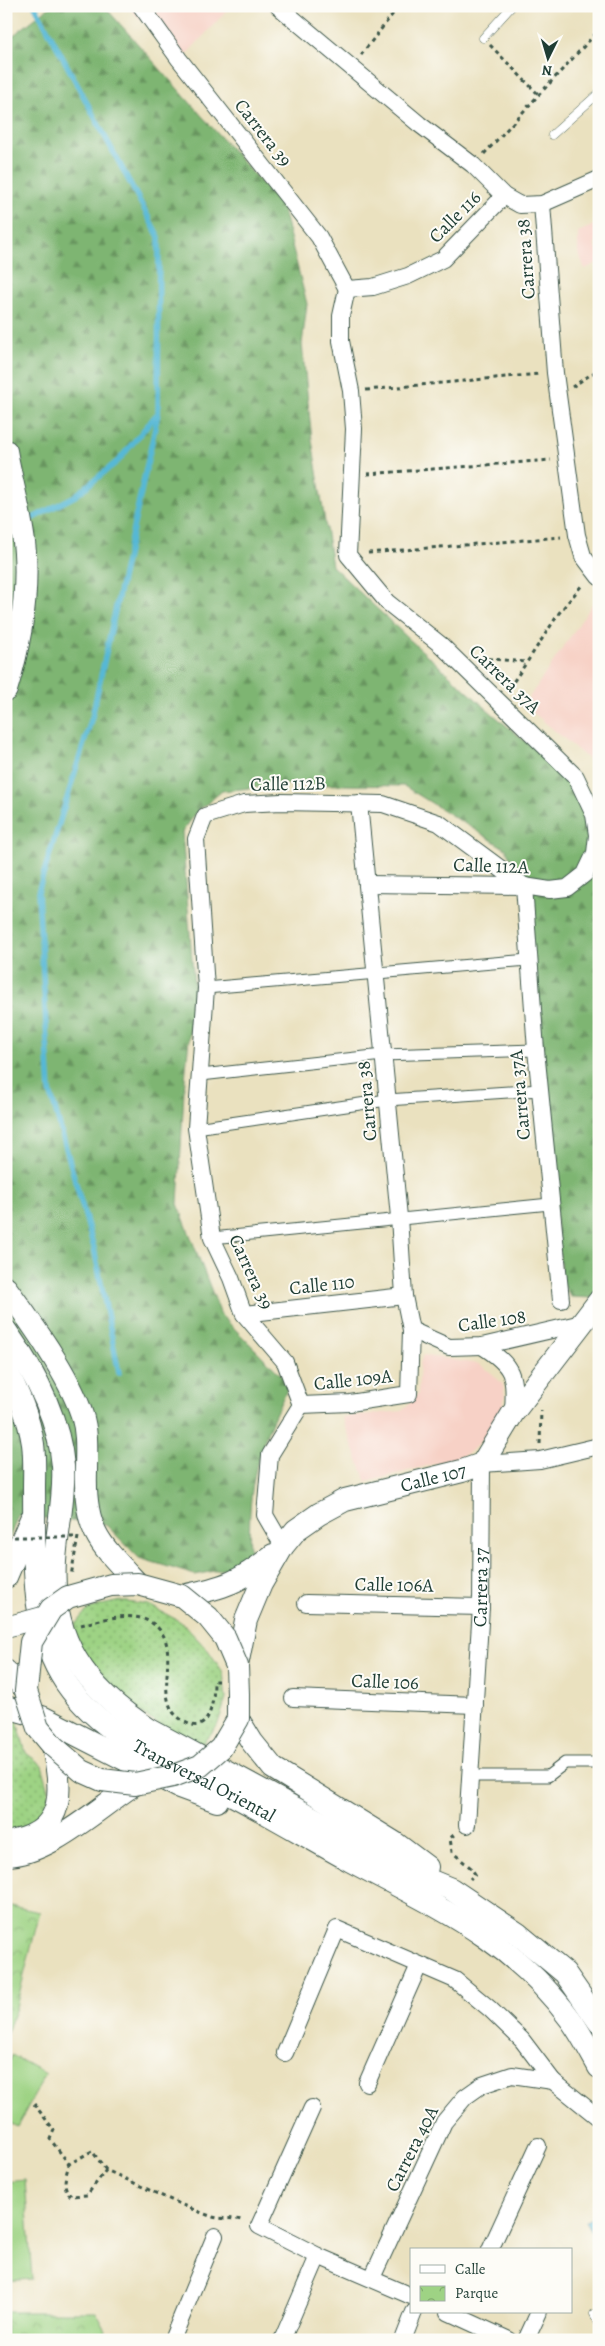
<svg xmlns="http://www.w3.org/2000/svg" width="605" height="2346" font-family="Alegreya,serif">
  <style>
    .built { fill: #f7d1c6 }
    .grass { fill: url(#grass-dots); stroke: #5e885c }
    .forest { fill: url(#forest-firs); stroke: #4e7953 }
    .park { fill: url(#park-crowns); stroke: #5e885c }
    .garden { fill: #9ed384; stroke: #5e885c }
    .water { fill: url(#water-ripples); stroke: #3a7a84 }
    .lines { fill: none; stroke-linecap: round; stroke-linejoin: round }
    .stream { stroke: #56b8d5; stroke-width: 5.5 }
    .service-casing { stroke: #3d5649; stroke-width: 9 }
    .pedestrian-casing { stroke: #3d5649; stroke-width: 13 }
    .minor-casing { stroke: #3d5649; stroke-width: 18 }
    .tertiary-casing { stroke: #3d5649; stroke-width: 22 }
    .secondary-casing { stroke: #3d5649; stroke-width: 24 }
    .path { stroke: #3d5649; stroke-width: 3; stroke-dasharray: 4 4; stroke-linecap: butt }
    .service { stroke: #fff; stroke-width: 8 }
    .pedestrian { stroke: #fff; stroke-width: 11 }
    .minor { stroke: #fff; stroke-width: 16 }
    .tertiary { stroke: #fff; stroke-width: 20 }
    .secondary { stroke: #fff; stroke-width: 22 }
    .tertiary-bridge-casing { stroke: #3d5649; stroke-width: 22; stroke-linecap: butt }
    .secondary-bridge-casing { stroke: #3d5649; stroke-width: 24; stroke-linecap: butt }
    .path-bridge { stroke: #3d5649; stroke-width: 3; stroke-dasharray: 4 4; stroke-linecap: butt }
    .tertiary-bridge { stroke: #fff; stroke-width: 20 }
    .secondary-bridge { stroke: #fff; stroke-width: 22 }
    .labels { text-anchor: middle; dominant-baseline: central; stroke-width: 4; stroke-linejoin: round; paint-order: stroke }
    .street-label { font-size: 19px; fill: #1f3d34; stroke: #fdfcf7 }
  </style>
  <defs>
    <pattern id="grass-dots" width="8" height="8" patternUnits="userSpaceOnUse" patternTransform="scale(1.25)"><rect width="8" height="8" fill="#9ed384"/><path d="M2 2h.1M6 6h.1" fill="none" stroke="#80ac6d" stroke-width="1.8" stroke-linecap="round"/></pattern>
    <pattern id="forest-firs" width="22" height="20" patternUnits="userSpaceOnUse" patternTransform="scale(1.25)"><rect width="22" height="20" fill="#7eb572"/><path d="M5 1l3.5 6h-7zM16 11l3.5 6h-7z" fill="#67945e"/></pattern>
    <pattern id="park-crowns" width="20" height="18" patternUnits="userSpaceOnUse" patternTransform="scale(1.25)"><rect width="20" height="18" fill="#9ed384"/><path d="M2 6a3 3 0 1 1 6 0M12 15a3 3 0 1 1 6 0" fill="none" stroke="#80ac6d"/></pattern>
    <pattern id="water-ripples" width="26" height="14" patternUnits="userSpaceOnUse" patternTransform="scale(1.25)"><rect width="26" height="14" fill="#56b8d5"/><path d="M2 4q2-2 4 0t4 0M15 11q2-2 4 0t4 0" fill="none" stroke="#4797ae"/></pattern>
  </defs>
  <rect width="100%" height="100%" fill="#fdfcf7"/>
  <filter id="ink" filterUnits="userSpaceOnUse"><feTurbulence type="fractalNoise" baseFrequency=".02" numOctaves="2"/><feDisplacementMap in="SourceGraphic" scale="10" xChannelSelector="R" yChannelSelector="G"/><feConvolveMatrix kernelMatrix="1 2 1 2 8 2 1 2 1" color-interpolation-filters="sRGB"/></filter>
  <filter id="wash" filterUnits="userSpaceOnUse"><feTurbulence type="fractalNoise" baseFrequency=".0096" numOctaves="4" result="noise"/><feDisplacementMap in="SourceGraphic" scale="20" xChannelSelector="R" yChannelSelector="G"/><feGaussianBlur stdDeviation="1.12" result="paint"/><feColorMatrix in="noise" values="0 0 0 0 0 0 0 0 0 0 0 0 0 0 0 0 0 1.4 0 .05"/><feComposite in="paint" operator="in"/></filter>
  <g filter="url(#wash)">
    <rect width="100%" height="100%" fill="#eae1bf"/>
    <path class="built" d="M126,6H231L183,58Z
      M599,223V242L594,245L599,251V262L585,269L578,252V232Z
      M593,603L599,607V768L524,705Z
      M423,1355L479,1364L493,1374L503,1385L505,1397L501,1414L484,1438L471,1451L458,1458L366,1482L342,1417L402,1411L418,1394L420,1364Z"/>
    <path class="grass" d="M120,1601L149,1605L181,1622L208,1650L223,1672L226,1699L217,1726L202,1744C163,1733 103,1691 83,1655C79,1647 75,1639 72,1631C85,1606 94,1607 120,1601Z
      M16,1717L26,1753L42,1765L49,1790L47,1806L39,1822L6,1835V1718Z"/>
    <path class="forest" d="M51,6H104L282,206L307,304L302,344L312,440L332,566L409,639L488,710L565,775L599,800V1290L594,1298L571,1297L562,1282L524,886L506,849L404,786L289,784L222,791L198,811L182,832L194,986L184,1090L178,1204L221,1315L290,1384C257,1448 247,1482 250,1554L233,1567L195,1575L139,1558L106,1525L18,1515L6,1548V41Z"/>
    <path class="park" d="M6,1905L40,1912L15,2011L6,2035Z
      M6,2312H96L106,2330L102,2340H6Z"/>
    <path class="garden" d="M12,2055L46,2074L17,2127L6,2121V2066Z
      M25,2180L32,2279L6,2281V2182Z"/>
    <path class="water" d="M599,2214V2244L586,2221Z"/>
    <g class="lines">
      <path class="stream" d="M35,6L159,237L158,414L92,717L38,892L50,1091L94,1248L119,1373
        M33,518L75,496L118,461L156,415"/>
    </g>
  </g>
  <g filter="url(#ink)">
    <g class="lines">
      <g class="service-casing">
        <path id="service" d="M483,38L512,6
          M552,135L599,93
          M594,2314L599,2323"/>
      </g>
      <g class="pedestrian-casing">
        <path id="pedestrian" d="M206,988L528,960
          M201,1075L383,1055L536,1050
          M196,1128L387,1100L540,1090
          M212,1238L550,1204
          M471,1776H548L565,1763H599"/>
      </g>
      <g class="minor-casing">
        <g id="minor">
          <path d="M141,6L179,59L319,237L347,289"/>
          <path d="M278,6L419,124L473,165L504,196L520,205L542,204L599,179"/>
          <path d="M542,204L555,373L577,535L583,556L599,577"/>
          <path d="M347,289L341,316V341L351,391L354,429L348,555L387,602L441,645L576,777L594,815L597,835L595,853L585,874L567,888L550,890L524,886L367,884"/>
          <path d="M347,289L373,287L408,276L443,259L504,196"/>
          <path d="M524,886L536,1050L561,1300"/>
          <path d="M244,1314L404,1296"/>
          <path d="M411,1330L449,1347L482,1346L582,1323"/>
          <path d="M482,1346C514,1366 515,1375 513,1413"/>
          <path d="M301,1405L285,1362L244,1314L231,1278L212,1238L196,1128L206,988L196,839L205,816L244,804L281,802L383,804L439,823L524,886"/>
          <path d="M301,1405L350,1403L409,1394L411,1330L404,1296L399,1217L359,803"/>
          <path d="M283,1546L265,1515L270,1455L301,1405"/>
          <path d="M306,1603L481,1607"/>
          <path d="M293,1698L475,1705"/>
          <path id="s1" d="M467,1825L481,1607L482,1464L540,1460L599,1446"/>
          <path d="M285,2053L337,1929L455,1980L490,2009L522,2040L553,2081"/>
          <path d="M367,2083L419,1965"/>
          <path d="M312,2108L259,2226L318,2256L411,2296"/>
          <path d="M490,2250L538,2146"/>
          <path d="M372,2278L444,2122L465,2097L482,2085L512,2075L553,2081L599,2118"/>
          <path d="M448,2312L509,2340"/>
          <path d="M172,2340L215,2236"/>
          <path d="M282,2340L318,2256"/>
          <path d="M403,2340L414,2312"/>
          <path d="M526,2340L539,2312"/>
        </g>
      </g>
      <g class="tertiary-casing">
        <path id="tertiary" d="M6,1670L26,1691"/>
      </g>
      <g class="secondary-casing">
        <g id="secondary">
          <path d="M6,451C12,485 23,520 25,553C28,601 20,645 6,690"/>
          <path d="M6,1288C31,1322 69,1375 82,1415C88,1434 86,1453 86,1472C84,1531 100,1544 138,1584"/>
          <path d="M6,1331C34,1371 59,1417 63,1466C65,1499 57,1529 55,1561C50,1640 86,1689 150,1730L424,1878L451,1889L518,1934L565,1973L599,2022"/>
          <path id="s2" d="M6,1369C18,1393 29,1417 33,1444C35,1459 34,1474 34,1489C35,1553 28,1627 66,1683C103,1737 169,1762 225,1791C268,1813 309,1838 351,1861C437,1907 511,1938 571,2020C581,2034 590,2051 599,2067"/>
          <path d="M6,1577L31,1519"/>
          <path d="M182,1596C223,1588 241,1582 273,1555"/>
          <path id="s3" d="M237,1666L246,1620L261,1584L283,1546L296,1530L319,1514L345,1500L462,1471L482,1464L513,1413L599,1301"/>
          <path d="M6,1707L42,1717L179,1787L217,1801"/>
          <path d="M238,1719L252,1742L273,1768L395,1843L427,1867"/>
          <path d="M15,1841C68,1828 61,1789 53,1746"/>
          <path d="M6,1855C49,1855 99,1807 135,1784"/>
        </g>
      </g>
      <path class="path" d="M490,45L539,95
        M361,55L399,6
        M484,154L599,30
        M572,387L599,369
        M366,390L539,374
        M367,474L551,460
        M368,553L561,537
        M480,658L527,662L559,613L583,584
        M509,688L527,662
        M540,1444L541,1410
        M81,1625C104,1619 138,1608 158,1628C179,1649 157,1687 173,1712C177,1717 185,1723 192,1725C212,1730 214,1695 214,1681H218
        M454,1835L450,1838L452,1852L471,1868L475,1874L470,1879
        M34,2104L54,2130L50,2139L69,2164
        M106,2170L92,2151L69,2164C66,2176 61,2186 71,2196L87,2195L106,2170C142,2186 176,2204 213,2217C223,2220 234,2217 244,2221"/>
      <use href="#service" class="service"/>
      <use href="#pedestrian" class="pedestrian"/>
      <use href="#minor" class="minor"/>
      <use href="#tertiary" class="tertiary"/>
      <use href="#secondary" class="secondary"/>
      <g class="tertiary-bridge-casing">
        <path id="tertiary-bridge" d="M6,1627L46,1616"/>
      </g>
      <g class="secondary-bridge-casing">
        <path id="secondary-bridge" d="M138,1584L182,1596L208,1617L225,1638L237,1666L238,1694V1719L221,1748L200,1766L173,1776L135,1784L102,1780L82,1771L53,1746L38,1728L26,1691L31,1642L51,1609L68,1597L93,1590L111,1585Z"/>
      </g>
      <path class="path-bridge" d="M6,1537H78L71,1576"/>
      <use href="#tertiary-bridge" class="tertiary-bridge"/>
      <use href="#secondary-bridge" class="secondary-bridge"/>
    </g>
  </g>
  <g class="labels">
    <g class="street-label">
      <text transform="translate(263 133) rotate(52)">Carrera 39</text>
      <text transform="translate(455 217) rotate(-45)">Calle 116</text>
      <text transform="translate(526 259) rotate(-94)">Carrera 38</text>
      <text transform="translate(505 679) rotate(44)">Carrera 37A</text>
      <text transform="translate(288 784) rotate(-1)">Calle 112B</text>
      <text transform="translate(491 866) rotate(2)">Calle 112A</text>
      <text transform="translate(520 1095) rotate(-95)">Carrera 37A</text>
      <text transform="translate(367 1101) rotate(-95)">Carrera 38</text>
      <text transform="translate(251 1272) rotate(65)">Carrera 39</text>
      <text transform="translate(322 1285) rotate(-6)">Calle 110</text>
      <text transform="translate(492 1321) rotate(-8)">Calle 108</text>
      <text transform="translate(353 1380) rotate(-6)">Calle 109A</text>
      <text stroke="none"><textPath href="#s3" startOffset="299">Calle 107</textPath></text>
      <text transform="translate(394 1585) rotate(1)">Calle 106A</text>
      <text stroke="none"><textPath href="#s1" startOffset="238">Carrera 37</textPath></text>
      <text transform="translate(385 1682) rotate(2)">Calle 106</text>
      <text stroke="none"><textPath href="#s2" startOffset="496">Transversal Oriental</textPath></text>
      <text transform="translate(412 2149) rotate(-63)">Carrera 40A</text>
    </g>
  </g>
  <rect width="605" height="2346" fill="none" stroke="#fdfcf7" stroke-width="25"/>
  <rect x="410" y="2248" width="162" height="65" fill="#fdfcf7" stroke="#a4b0a9"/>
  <rect x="420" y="2265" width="25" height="8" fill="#ffffff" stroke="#a4b0a9"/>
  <text x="455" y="2274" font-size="15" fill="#1f3d34">Calle</text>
  <rect x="420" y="2286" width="25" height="15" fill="url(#park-crowns)" stroke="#a4b0a9"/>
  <text x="455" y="2298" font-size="15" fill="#1f3d34">Parque</text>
  <g transform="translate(548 58) rotate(185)" stroke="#fdfcf7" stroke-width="4" paint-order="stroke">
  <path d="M0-4L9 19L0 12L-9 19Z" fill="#1f3d34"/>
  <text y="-8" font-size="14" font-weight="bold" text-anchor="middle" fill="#1f3d34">N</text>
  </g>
</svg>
